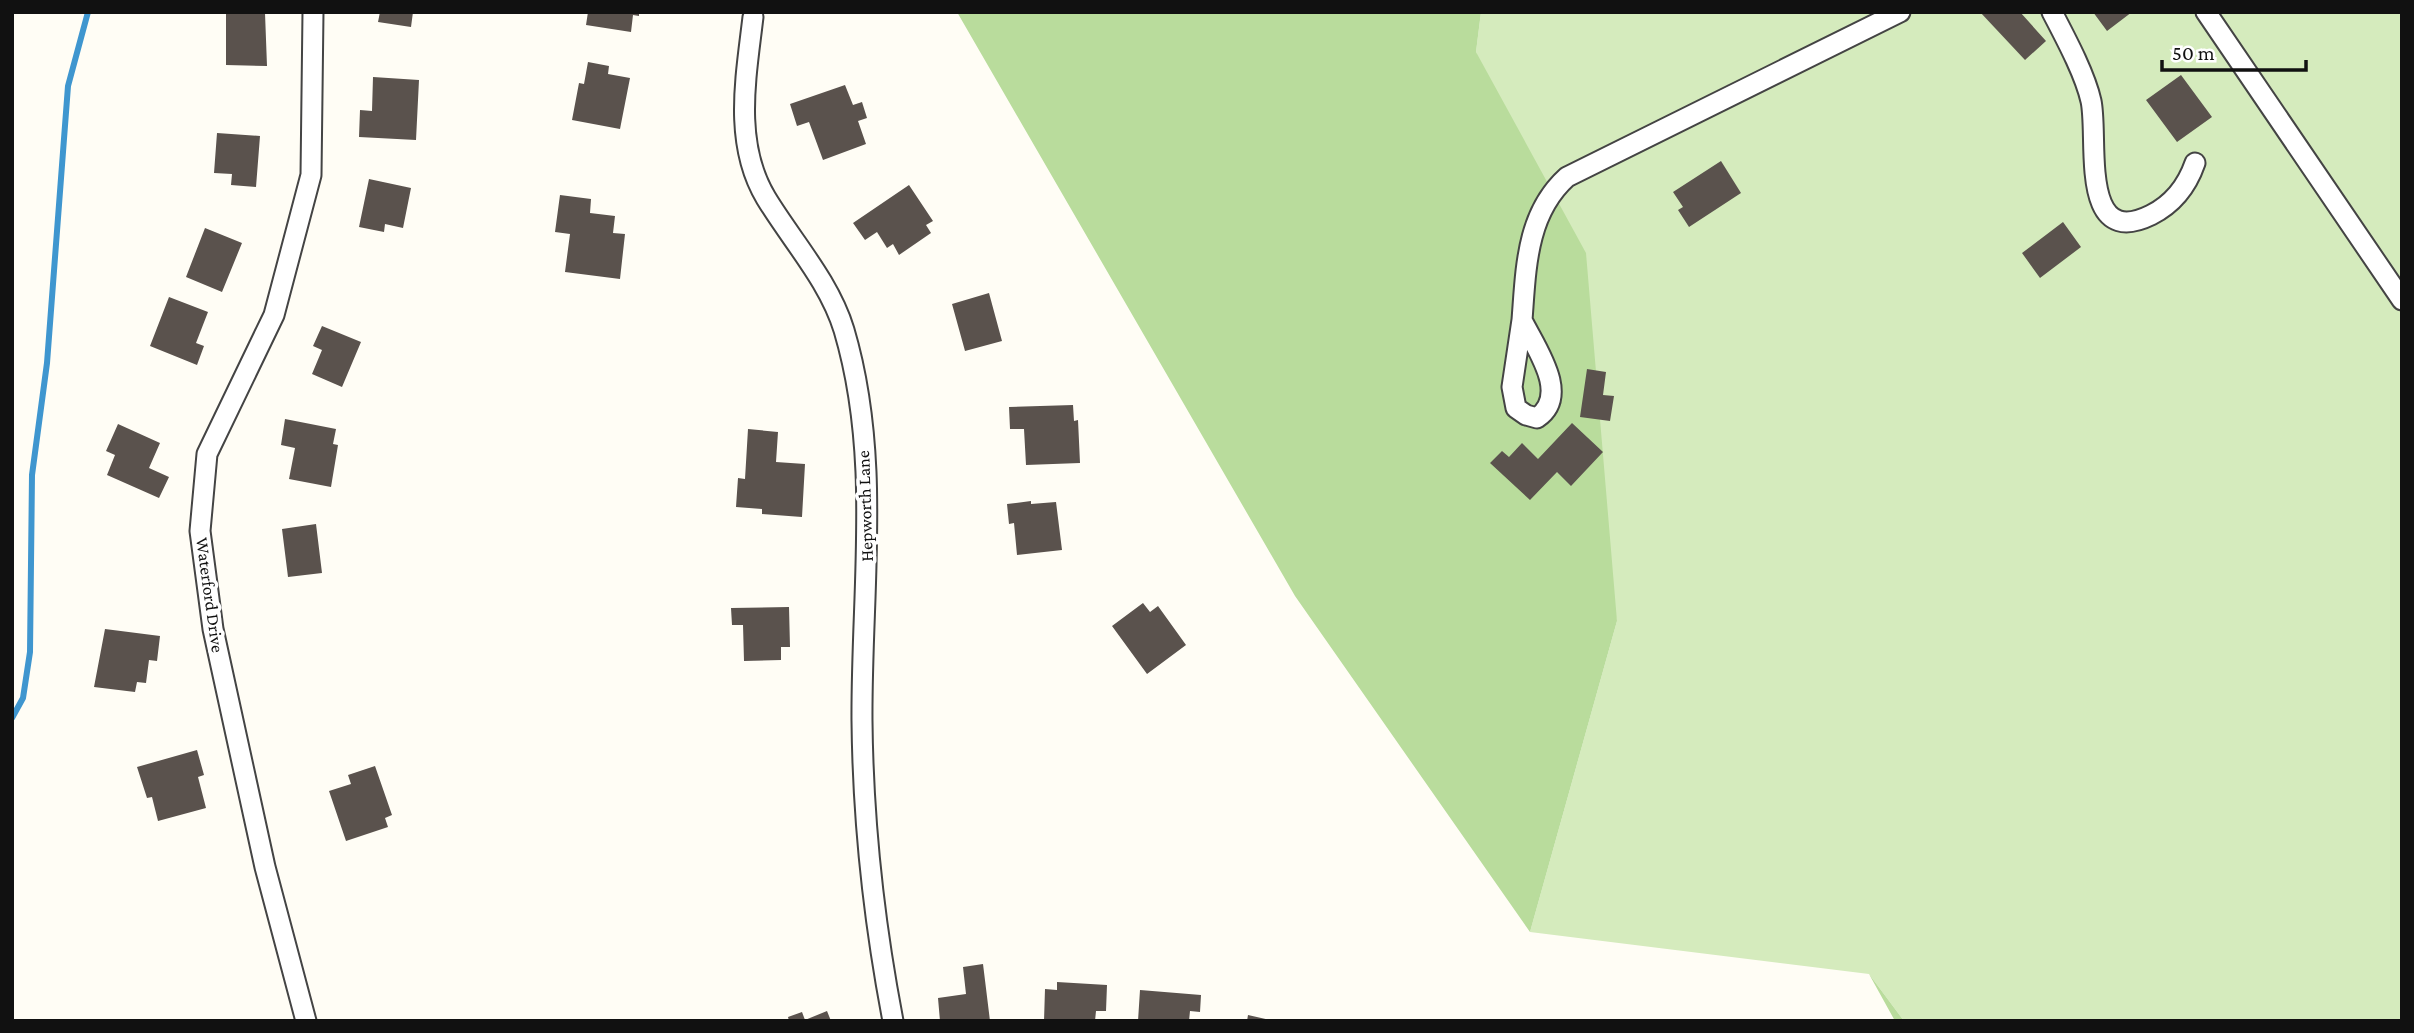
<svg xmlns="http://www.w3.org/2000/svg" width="2414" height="1033" font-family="'Crimson Pro',serif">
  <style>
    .green { fill: #d5ebbd }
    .forest { fill: #b9dc9c }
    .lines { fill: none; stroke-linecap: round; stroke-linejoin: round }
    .stream { stroke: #3f96cf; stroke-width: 6 }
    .building { fill: #5a524d }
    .minor-casing { stroke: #444; stroke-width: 23 }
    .minor { stroke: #fff; stroke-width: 19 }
    .labels { text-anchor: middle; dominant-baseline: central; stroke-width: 7; stroke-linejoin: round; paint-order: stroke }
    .street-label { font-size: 18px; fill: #111; stroke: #fff }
  </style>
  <rect width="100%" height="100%" fill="#fffdf5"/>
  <path class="green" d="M1481,12H2402V1021H1904L1869,974L1530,932L1617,621L1476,52Z"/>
  <path class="forest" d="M957,12H1481L1476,52L1586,253L1617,621L1530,932L1295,596Z
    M1869,974L1904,1021H1895Z"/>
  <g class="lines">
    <path class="stream" d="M12,718L23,698L30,652L32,475L47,363L68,86L88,12"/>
  </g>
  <path class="building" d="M226,12L265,13L267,66L226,65Z
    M380,12H413L411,27L378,22Z
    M588,12H639V16L633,15L631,32L586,25Z
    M1980,12H2020L2046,41L2025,60Z
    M2093,12H2132L2107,31Z
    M588,62L609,66L608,74L630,78L620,129L572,120L579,83L584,84Z
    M2181,75L2212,117L2177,142L2146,100Z
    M373,77L419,80L416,140L359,137L360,110L372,111Z
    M845,85L853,105L862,102L867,118L858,121L866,144L823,160L809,122L797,126L790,104Z
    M217,133L260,136L256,187L231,185L232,174L214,173Z
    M1721,161L1741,193L1689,227L1678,210L1683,207L1673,192Z
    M369,179L411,188L403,228L385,224L384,232L359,227Z
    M909,185L933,221L926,225L931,233L899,255L893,244L887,248L877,232L865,240L853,223Z
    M560,195L591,199L590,213L615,216L613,233L625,234L620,279L565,272L570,234L555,232Z
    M2063,222L2081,247L2040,278L2022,253Z
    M205,228L242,243L222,292L186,277Z
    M989,293L1002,341L965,351L952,304Z
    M169,297L208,312L196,343L204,346L197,365L150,346Z
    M322,326L361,342L342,387L312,374L322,350L313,346Z
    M1587,369L1606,372L1603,395L1614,396L1610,421L1580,417Z
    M1073,405L1074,421L1078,420L1080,463L1026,465L1024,429H1010L1009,407Z
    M285,419L336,429L333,444L338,445L331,487L289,479L295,448L281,445Z
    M1572,423L1603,452L1571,486L1557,472L1530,500L1490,463L1502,451L1509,457L1522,443L1538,459Z
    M118,424L160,443L149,468L169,477L159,498L107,475L115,455L106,451Z
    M748,429L778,432L776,462L805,464L802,517L762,514V509L736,507L738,478L745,479Z
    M1031,501V504L1056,502L1062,550L1017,555L1014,523L1009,524L1007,504Z
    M316,524L322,573L288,577L282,529Z
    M1143,603L1150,612L1158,606L1186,645L1147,674L1112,626Z
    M789,607L790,647H781V660L744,661L743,625H732L731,608Z
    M105,629L160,636L157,661L149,660L146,683L137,682L135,692L94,687Z
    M197,750L204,775L198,777L206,808L158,821L152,797L147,798L137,767Z
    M375,766L392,815L385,818L388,827L346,841L329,791L351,784L348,775Z
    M983,964L990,1021H940L938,998L966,994L963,967Z
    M1057,982L1107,985L1106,1011H1096L1095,1021H1044L1045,989L1057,990Z
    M1140,990L1201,995L1200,1012L1190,1011L1189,1021H1138Z
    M827,1011L831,1021H789L788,1017L802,1012L805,1020Z
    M1248,1015L1270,1020V1021H1247Z"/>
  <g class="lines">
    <g class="minor-casing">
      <path id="minor" d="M2052,12C2065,37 2085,74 2091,101C2099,137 2078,251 2151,215C2173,204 2187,186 2195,163
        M2206,12L2402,300
        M753,17C746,77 733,143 766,198C792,241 829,281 844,330C882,458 861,590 862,721C863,821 874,922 893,1021
        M1522,320C1526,269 1526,214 1567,177L1900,12
        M1522,320C1535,347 1571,395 1537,418L1526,415L1516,408L1512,387Z
        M306,1021L265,867L213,629L200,531L207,454L274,315L311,175L313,12"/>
    </g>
    <use href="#minor" class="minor"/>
  </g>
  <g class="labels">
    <g class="street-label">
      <text transform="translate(865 506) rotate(-92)">Hepworth Lane</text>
      <text transform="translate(210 595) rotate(82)">Waterford Drive</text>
    </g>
  </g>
  <rect width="2414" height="1033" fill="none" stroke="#111111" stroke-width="28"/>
  <path d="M2162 60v10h144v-10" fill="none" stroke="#111111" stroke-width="3.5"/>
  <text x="2172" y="60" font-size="21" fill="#111111" stroke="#ffffff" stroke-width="5" paint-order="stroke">50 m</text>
</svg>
